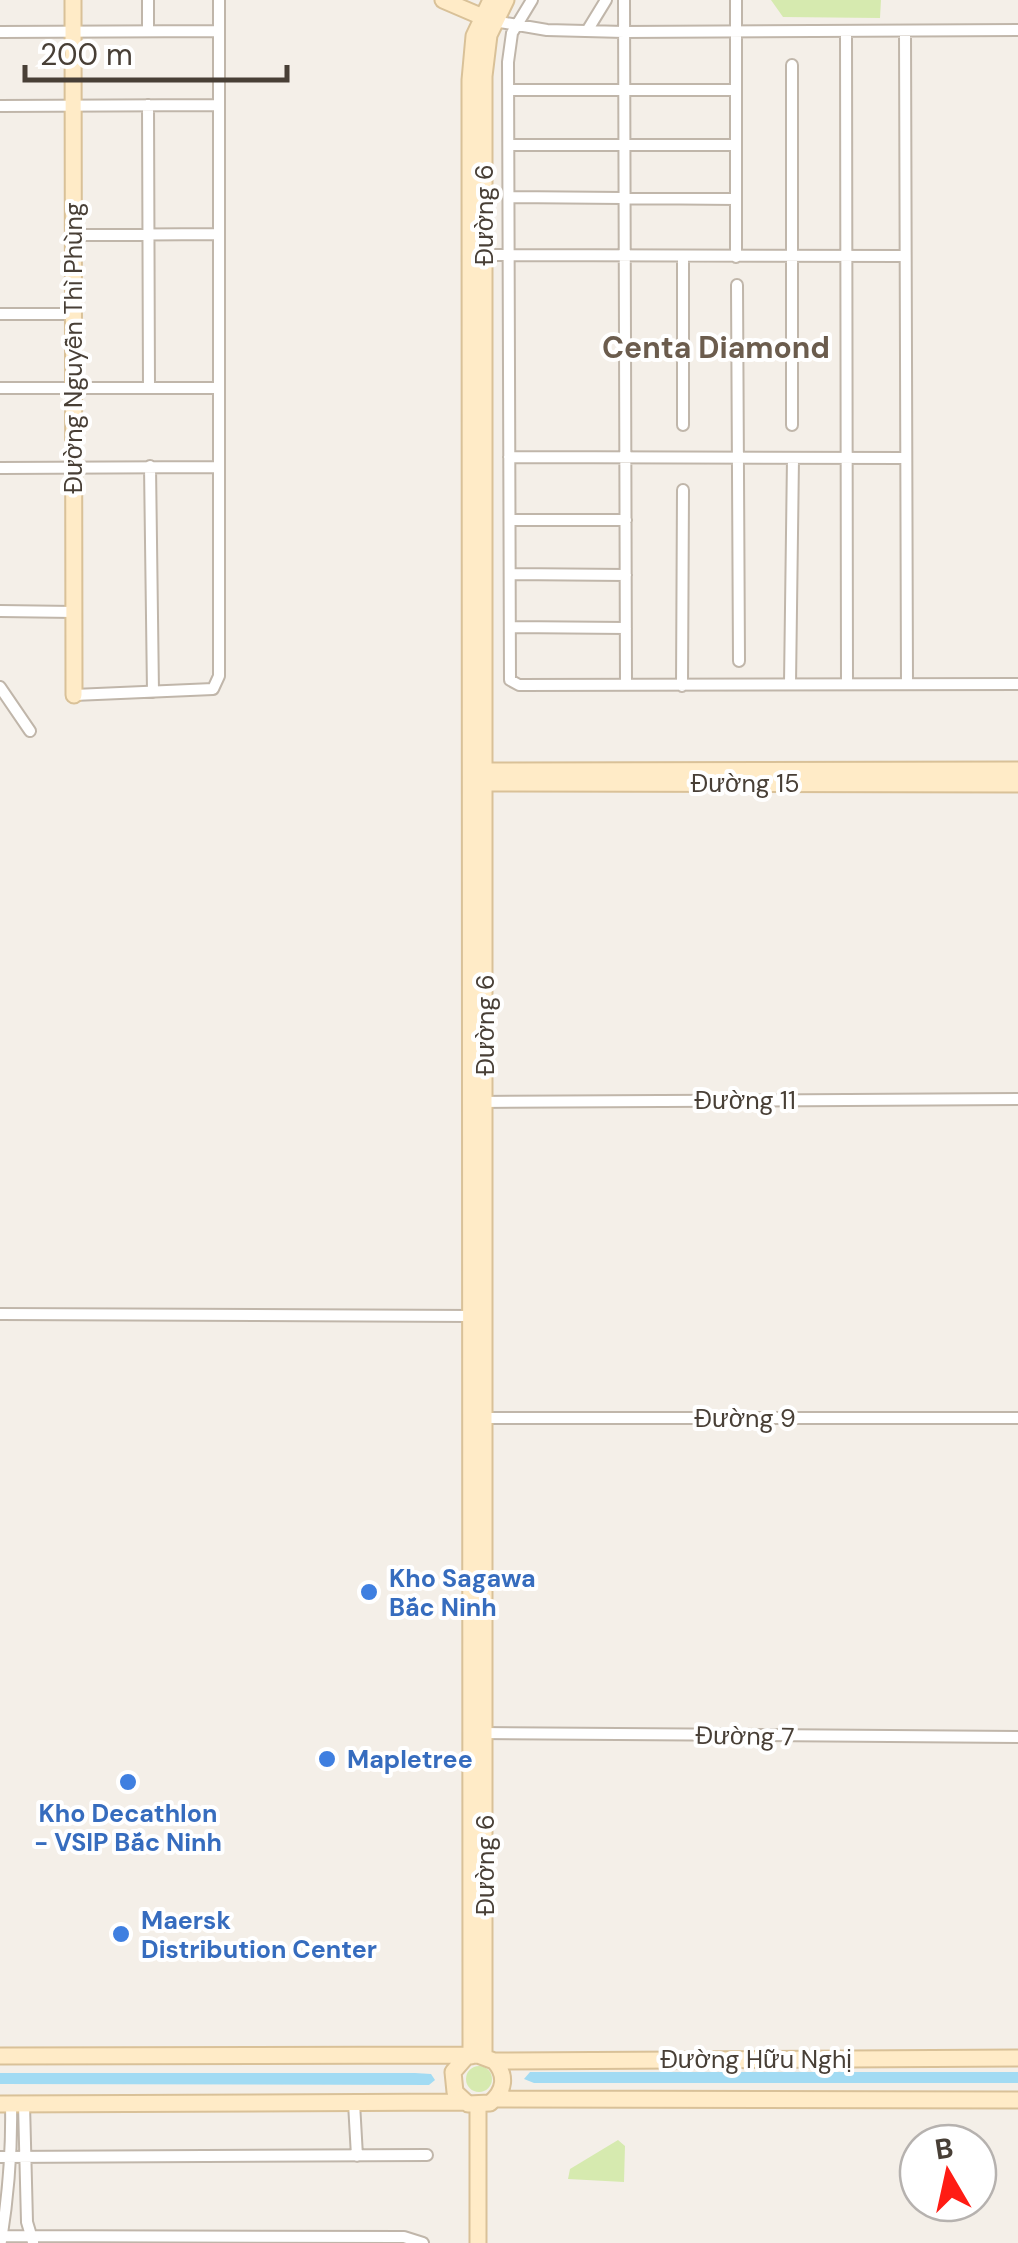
<svg xmlns="http://www.w3.org/2000/svg" width="1018" height="2243" font-family="'DM Sans',sans-serif">
  <style>
    .green { fill: #d6eaaf }
    .water { fill: #a2dbf3 }
    .lines { fill: none; stroke-linecap: round; stroke-linejoin: round }
    .street-casing { stroke: #c0b6aa; stroke-width: 14 }
    .secondary-casing { stroke: #d9c198; stroke-width: 19 }
    .street { stroke: #fff; stroke-width: 10 }
    .secondary { stroke: #ffebc7; stroke-width: 15 }
    .shop-dot { fill: #3f7fe0; stroke: #fff; stroke-width: 4 }
    .labels { text-anchor: middle; dominant-baseline: central; stroke-width: 8; stroke-linejoin: round; paint-order: stroke }
    .street-label { font-size: 25px; fill: #483f36; stroke: #fff }
    .shop-label { font-size: 25px; font-weight: bold; fill: #366cbe; stroke: #fff; text-anchor: start }
    .quarter-label { font-size: 30px; font-weight: bold; fill: #6b5c4d; stroke: #fff }
  </style>
  <rect width="100%" height="100%" fill="#f4efe8"/>
  <path class="green" d="M771,0H881L880,18L783,17Z
    M466 2079a13 13 0 1 1 26 0a13 13 0 1 1-26 0Z
    M618,2140L625,2146L624,2182L568,2179L570,2169Z"/>
  <path class="water" d="M530,2072H1018V2083H534L524,2079Z
    M0,2073H415L431,2074L435,2080L429,2085L0,2084Z"/>
  <g class="lines">
    <g class="street-casing">
      <path id="street" d="M148,0V31
        M532,0L512,33L508,62L510,680L519,685L1018,684
        M624,0L626,685
        M736,0V257
        M494,21L547,30L624,32L1018,30
        M587,31L606,0
        M0,32L219,31
        M846,32L847,684
        M905,32L907,684
        M792,65V425
        M509,90H736
        M148,105L149,388
        M0,106L218,105
        M510,145H736
        M509,197L736,199
        M73,235L218,234
        M482,255L905,256
        M737,285L739,661
        M0,314H72
        M0,388H218
        M683,425V257
        M509,457L906,458
        M150,466L153,692
        M0,468L218,467
        M510,520H626
        M510,574L626,575
        M0,611L74,612
        M510,627L626,628
        M790,684L793,458
        M682,686L683,490
        M0,687L30,731
        M74,695L213,689L219,676V0
        M478,1102L1018,1099
        M0,1314L474,1316
        M479,1418H1018
        M479,1733L1018,1737
        M354,2103L357,2156
        M24,2104L27,2222L33,2242
        M0,2157L427,2155
        M0,2236L404,2237L423,2243
        M1,2241C8,2197 12,2151 11,2104"/>
    </g>
    <g class="secondary-casing">
      <path id="secondary" d="M73,0L74,695
        M443,0L485,18
        M477,771L1018,770
        M477,783L1018,784
        M0,2056L478,2055L494,2061C507,2075 505,2091 490,2103L468,2104L455,2092L453,2072L466,2057
        M471,2056L470,80L474,36L491,0
        M484,2056V76L489,35L506,0
        M494,2061L1018,2058
        M495,2099L1018,2100
        M0,2104L464,2102
        M478,2243V2106"/>
    </g>
    <use href="#street" class="street"/>
    <use href="#secondary" class="secondary"/>
  </g>
  <g class="shop-dot">
    <circle cx="369" cy="1592" r="10"/>
    <circle cx="327" cy="1759" r="10"/>
    <circle cx="128" cy="1782" r="10"/>
    <circle cx="121" cy="1934" r="10"/>
  </g>
  <g class="labels">
    <g class="street-label">
      <text transform="translate(484 215) rotate(-90)">Đường 6</text>
      <text transform="translate(73 348) rotate(-90)">Đường Nguyễn Thì Phùng</text>
      <text x="745" y="783">Đường 15</text>
      <text transform="translate(485 1025) rotate(-90)">Đường 6</text>
      <text x="745" y="1100">Đường 11</text>
      <text x="745" y="1418">Đường 9</text>
      <text transform="translate(745 1736) rotate(1)">Đường 7</text>
      <text transform="translate(485 1865) rotate(-90)">Đường 6</text>
      <text x="756" y="2059">Đường Hữu Nghị</text>
    </g>
    <g class="shop-label">
      <text x="389" y="1578">Kho Sagawa<tspan x="389" dy="29">Bắc Ninh</tspan></text>
      <text x="347" y="1759">Mapletree</text>
      <text x="128" y="1813" text-anchor="middle">Kho Decathlon<tspan x="128" dy="29">- VSIP Bắc Ninh</tspan></text>
      <text x="141" y="1920">Maersk<tspan x="141" dy="29">Distribution Center</tspan></text>
    </g>
    <g class="quarter-label">
      <text x="716" y="347">Centa Diamond</text>
    </g>
  </g>
  <g transform="translate(948 2173) rotate(351)"><circle r="48" fill="#ffffff" stroke="#b6b2af" stroke-width="2.5"/>
  <path d="M0-8L18 38L0 25L-18 38Z" fill="#ff1c14"/>
  <text y="-15" font-size="28" font-weight="bold" text-anchor="middle" fill="#483f36">B</text>
  </g>
  <path d="M25 65v15h262v-15" fill="none" stroke="#483f36" stroke-width="5"/>
  <text x="40" y="65" font-size="30" fill="#483f36" stroke="#ffffff" stroke-width="8" paint-order="stroke">200 m</text>
</svg>
